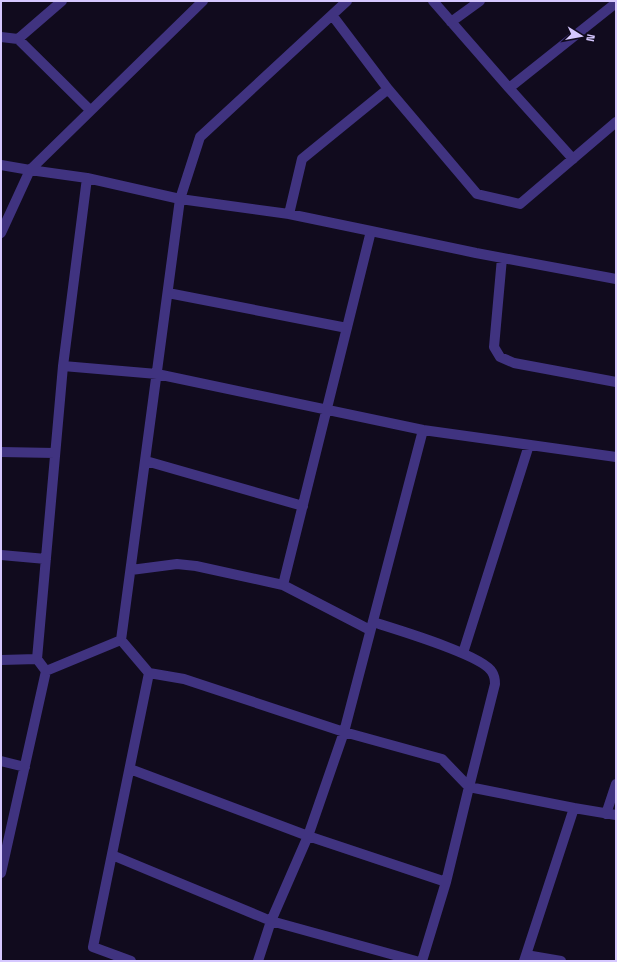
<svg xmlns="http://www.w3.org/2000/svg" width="617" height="962" font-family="'Space Grotesk',sans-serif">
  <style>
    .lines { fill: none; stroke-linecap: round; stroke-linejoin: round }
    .minor { stroke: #403380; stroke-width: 10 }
  </style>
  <rect width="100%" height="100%" fill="#110b1e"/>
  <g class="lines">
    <path class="minor" d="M433,1L509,88L616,3
      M451,22L480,1
      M1,37L18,39L62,1
      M18,39L90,110
      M509,88L573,159
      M388,89L477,194L520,204L616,122
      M1,165L30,170L203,1
      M87,178L180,199L200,137L347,1
      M289,214L371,231L283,585L370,630
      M371,231L476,253L616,279
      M1,233L30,170L87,178L63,366L157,374L423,430L616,457
      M502,258L494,347L500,357L514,363L616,382
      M168,293L347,328
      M63,366L37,659L46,671L121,640L180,199L289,214L302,159L388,89L332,15
      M423,430L344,732L442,759L469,787L574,808
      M1,452L55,453
      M146,461L303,506
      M1,555L46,559
      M131,570L177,564L196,566L283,585
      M373,622C395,629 483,655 492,672C494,675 495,681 495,684L469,787L446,882L422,961
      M121,640L149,673L93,947L131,961
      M463,653L529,445
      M1,660L37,659
      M149,673L184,679L344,732L308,836L271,921L258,961
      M1,761L25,767
      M130,769L308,836L446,882
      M606,814L616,784
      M112,855L271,921L416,961
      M1,873L46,671
      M526,955L561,961
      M524,961L574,808L616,815"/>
  </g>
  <rect width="617" height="962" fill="none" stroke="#d6c8ff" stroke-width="4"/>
  <g transform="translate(581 36) rotate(101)" stroke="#110b1e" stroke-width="3" paint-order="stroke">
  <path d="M0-3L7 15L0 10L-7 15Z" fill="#d6c8ff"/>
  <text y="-6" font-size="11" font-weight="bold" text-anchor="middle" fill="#d6c8ff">N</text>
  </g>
</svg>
